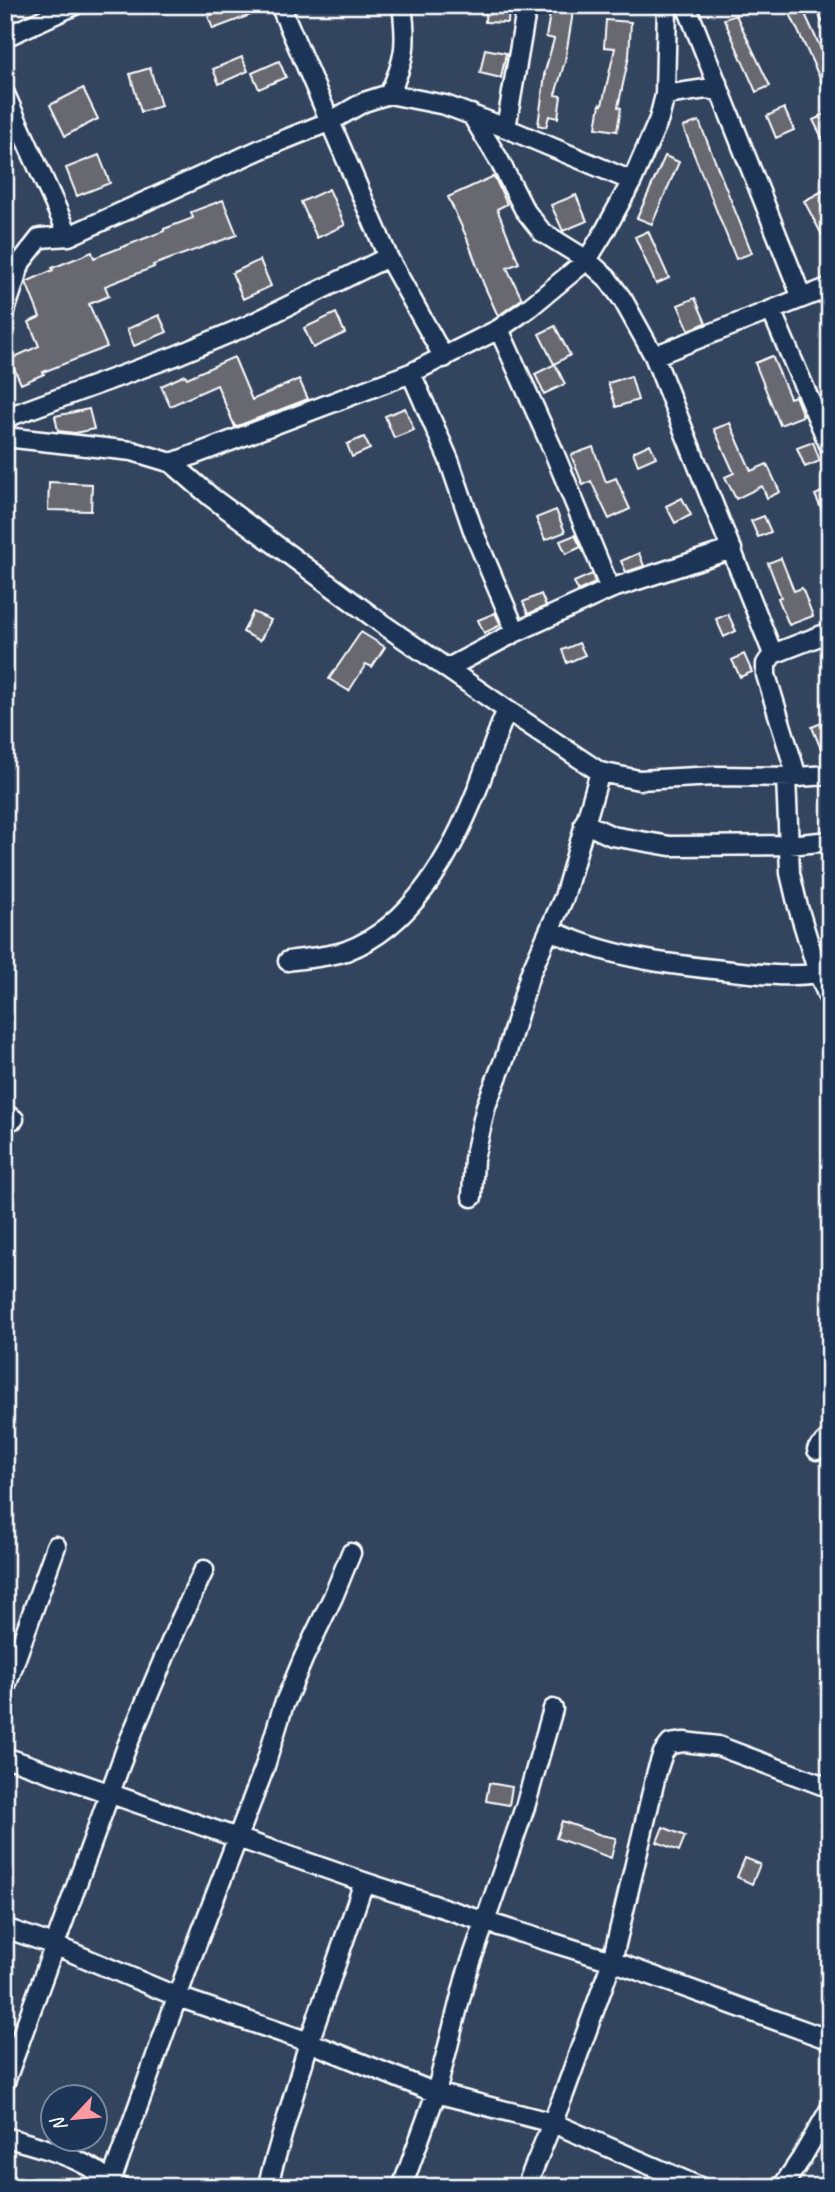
<svg xmlns="http://www.w3.org/2000/svg" width="835" height="2192" font-family="Caveat,sans-serif">
  <style>
    .building { fill: #676871; stroke: #fff; stroke-width: 2 }
    .lines { fill: none; stroke-linecap: round; stroke-linejoin: round }
    .minor-casing { stroke: #fff; stroke-width: 23 }
    .minor { stroke: #1d3557; stroke-width: 18 }
  </style>
  <rect width="100%" height="100%" fill="#33445f"/>
  <filter id="ink" filterUnits="userSpaceOnUse"><feTurbulence type="fractalNoise" baseFrequency=".0143" numOctaves="2"/><feDisplacementMap in="SourceGraphic" scale="14" xChannelSelector="R" yChannelSelector="G"/><feConvolveMatrix kernelMatrix="1 2 1 2 8 2 1 2 1" color-interpolation-filters="sRGB"/></filter>
  <g filter="url(#ink)">
    <path class="building" d="M237,5H269V8L213,29L208,16Z
      M486,5H509L508,23L485,22Z
      M786,5H801L821,49L830,67V100Z
      M551,8L573,12L565,61L555,95L561,96L558,118L549,116L546,127L538,125L545,75H544L554,39L546,37Z
      M736,15L770,86L756,92L724,19Z
      M606,20L631,22L629,56L618,107L621,108L617,131L596,128L600,104L602,105L615,48L604,47Z
      M485,49L506,53L501,78L480,73Z
      M242,57L248,71L219,84L213,69Z
      M279,61L286,77L259,89L252,73Z
      M150,68L161,106L141,112L130,74Z
      M83,88L98,119L65,136L50,105Z
      M784,108L794,130L776,138L767,116Z
      M830,112V153L813,120Z
      M699,121L752,253L736,259L683,127Z
      M99,155L110,183L77,196L66,168Z
      M665,156L679,162L652,224L637,218Z
      M494,176L507,204L497,209L519,263L507,268L522,299L498,316L484,285L466,236L448,197Z
      M830,187V250L804,201Z
      M329,189L345,225L317,238L301,202Z
      M576,195L587,221L563,231L551,205Z
      M223,200L237,235L153,265L154,267L105,286L109,296L89,304L107,347L43,372L44,374L21,384L10,359L39,346L29,322L40,317L26,282L53,270L52,268L92,252L94,258L164,231V229L193,218L191,212Z
      M648,231L669,278L656,284L635,237Z
      M260,260L271,286L243,299L232,273Z
      M695,298L706,323L689,330L678,305Z
      M336,313L345,333L313,348L304,328Z
      M159,315L167,332L134,346L127,329Z
      M555,326L570,355L554,364L539,334Z
      M772,356L790,398L795,396L803,416L780,425L755,363Z
      M234,357L252,400L299,379L308,399L235,427L217,385L170,406L161,386L185,375L187,378Z
      M555,364L565,384L544,394L535,374Z
      M631,376L638,400L616,407L608,383Z
      M405,408L414,430L394,438L385,416Z
      M89,409L94,429L75,433L58,431L55,416Z
      M730,423L751,471L767,464L780,492L767,498L762,486L736,499L725,477L734,473L714,429Z
      M364,437L370,449L352,457L347,444Z
      M813,442L820,461L805,467L797,448Z
      M650,444L656,457L638,465L633,452Z
      M593,447L606,482L616,478L630,509L609,519L591,481L583,485L571,455Z
      M49,482L92,484L91,511L48,510Z
      M830,488V528L815,495Z
      M682,498L691,515L675,523L666,506Z
      M556,510L565,532L545,540L536,518Z
      M764,516L771,532L758,537L751,521Z
      M575,535L581,547L566,554L560,541Z
      M639,553L644,566L626,572L621,561Z
      M781,558L794,591L802,588L813,616L789,625L778,598L781,597L768,563Z
      M592,574L595,583L578,591L574,582Z
      M541,594L546,606L528,614L523,602Z
      M253,612L271,620L260,641L243,632Z
      M495,613L501,625L484,633L478,620Z
      M728,614L736,631L724,637L716,619Z
      M361,632L385,647L372,667L366,664L349,691L329,679Z
      M579,643L585,655L567,663L562,650Z
      M744,654L752,672L740,677L732,660Z
      M830,719V764H827L812,727Z
      M489,1783L512,1787L509,1805L486,1801Z
      M562,1821L601,1835L616,1838L611,1858L556,1838Z
      M663,1827L685,1836L679,1851L657,1842Z
      M745,1858L760,1864L752,1884L737,1877Z"/>
    <g class="lines">
      <g class="minor-casing">
        <path id="minor" d="M280,5L388,257L444,358
          M686,5L802,298
          M827,5L830,14
          M5,37L75,5
          M5,94L69,236
          M389,94L445,105L506,128L632,181
          M665,95L706,89L720,91
          M471,114L499,160L524,209L542,232L587,260L607,278L623,300L654,356L773,654
          M506,128L527,5
          M771,310L830,447
          M5,311L21,262L40,238L69,236L261,149L331,121L364,102L389,94C406,59 407,43 402,5
          M499,329L553,450L610,589
          M654,356L830,287
          M411,373L449,460L474,533L516,632
          M5,418L175,356L249,325L388,257
          M5,437L132,451L172,463L211,497L384,625L507,710L600,772L639,780L716,776L797,777L830,775
          M172,463L411,373L499,329L530,307L587,260L603,234L632,181L659,119L665,95L667,5
          M448,668L516,632L610,589L732,549
          M786,777L790,873L798,907L818,973L830,1001
          M797,777L766,675V664L773,654L830,632
          M584,823L612,836L670,846L789,845L830,841
          M550,930C607,957 670,965 732,971C761,974 789,978 818,973
          M288,961C307,958 328,957 346,951C413,926 452,853 477,790C487,764 495,737 507,710
          M5,1114L14,1119
          M472,1197L474,1159L486,1106L506,1055L530,974L564,897L600,772
          M817,1450L830,1438
          M5,1689L56,1546
          M5,1757L364,1882L486,1922L612,1961L830,2040
          M5,1928L54,1945L178,1997L309,2042L436,2093L553,2123L700,2187
          M5,2082L127,1746L178,1625L204,1570
          M5,2137C33,2145 62,2152 88,2166C100,2172 108,2181 120,2187
          M109,2187L189,1964L264,1769L283,1707L304,1657L333,1597L351,1553
          M267,2187L309,2042L364,1882
          M402,2187L436,2093L466,1976L525,1807L553,1709
          M526,2187L564,2094L612,1961L657,1771L663,1753L670,1744L684,1742L718,1746L830,1788
          M782,2187L801,2159L830,2109"/>
      </g>
      <use href="#minor" class="minor"/>
    </g>
  </g>
  <rect width="835" height="2192" fill="none" stroke="#1d3557" stroke-width="28"/>
  <rect x="14" y="14" width="807" height="2164" fill="none" stroke="#fff" stroke-width="2.5" filter="url(#ink)"/>
  <g transform="translate(74 2118) rotate(244)"><circle r="33" fill="#1d3557" stroke="#77869a" stroke-width="2"/>
  <path d="M0-5L12 26L0 18L-12 26Z" fill="#ff9aa2"/>
  <text y="-10" font-size="19" font-weight="bold" text-anchor="middle" fill="#ffffff">N</text>
  </g>
</svg>
